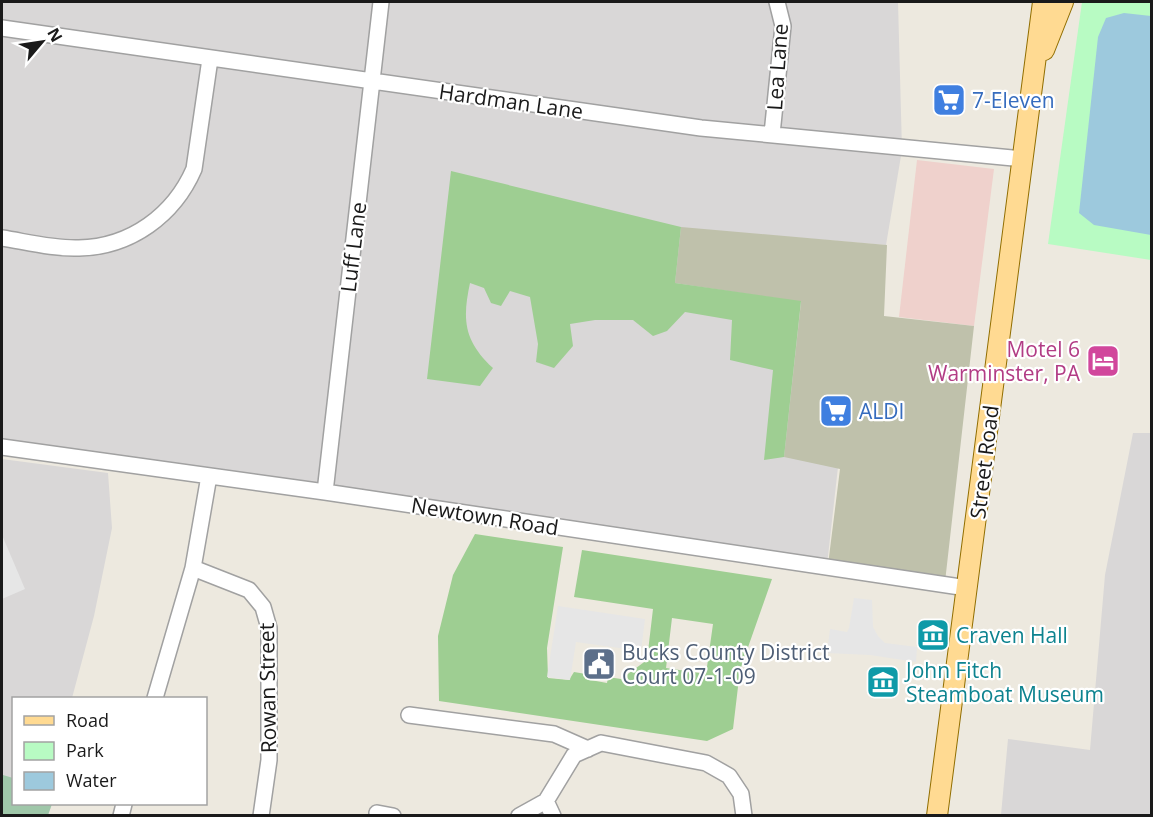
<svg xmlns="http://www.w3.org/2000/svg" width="1153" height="817" font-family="'Open Sans',sans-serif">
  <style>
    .residential { fill: #d9d7d7 }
    .commercial { fill: #efd1cc }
    .construction { fill: #bfc1ab }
    .forest { fill: #9ece92; fill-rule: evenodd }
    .cemetery { fill: #9fc7a9 }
    .park { fill: #b8fbc3 }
    .parking { fill: #e6e6e6 }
    .water { fill: #9dc9dd }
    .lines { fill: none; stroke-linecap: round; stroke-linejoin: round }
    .minor-casing { stroke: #a1a1a1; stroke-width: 18 }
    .major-casing { stroke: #916e00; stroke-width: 22 }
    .minor { stroke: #fff; stroke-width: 15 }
    .major { stroke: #ffda92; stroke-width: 20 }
    .labels { text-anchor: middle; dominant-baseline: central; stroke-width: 4.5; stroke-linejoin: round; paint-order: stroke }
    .street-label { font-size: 21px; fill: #1a1a1a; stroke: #fff }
    .shop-label { font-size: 21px; fill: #366cbe; stroke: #fff; text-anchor: start }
    .hotel-label { font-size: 21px; fill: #b23c85; stroke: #fff; text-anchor: end }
    .culture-label { font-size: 21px; fill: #0d838f; stroke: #fff; text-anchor: start }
    .service-label { font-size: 21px; fill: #4e5e75; stroke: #fff; text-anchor: start }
  </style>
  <rect width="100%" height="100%" fill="#ede9df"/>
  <path class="residential" d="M2,2H898L902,150L886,245L682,228L801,302L785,456L838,467L827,565L2,444Z
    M1133,433H1151V815H1001L1008,739L1090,750L1105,575Z
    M2,459L108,473L112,528L94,616L72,698H14V804H52L48,815L2,816Z"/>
  <path class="commercial" d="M917,160L994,169L974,326L899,317Z"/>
  <path class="construction" d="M681,227L887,245L884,316L974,326L945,582L828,565L840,469L784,457L801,302L675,283Z"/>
  <path class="forest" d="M451,171L681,227L675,283L801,301L784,457L764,460L773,370L730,360L732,320L685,312L667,331L653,336L633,320H595L570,324L573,346L554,368L536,362L538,344L530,297L510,291L501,306L491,303L484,288L470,283C462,320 464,341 493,368L480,386L427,379Z
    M475,534L563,547L547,648L548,678L569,680L574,672L586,674L585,679L607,683L608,677L621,679L647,660L653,609L574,597L582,550L772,579L740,670L733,729L707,741L439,701L438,636L453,575ZM672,618L713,624L706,674L666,668Z"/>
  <path class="cemetery" d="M3,775L13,778L14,804H52L48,815H2Z"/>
  <path class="park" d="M1082,2H1151V260L1048,244Z"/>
  <path class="parking" d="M2,535L25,589L2,599Z
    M854,598L872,600L873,627L878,636L885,643L917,647L916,662L870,655L827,653L830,629L847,632L849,628Z
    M558,606L645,619L641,651L576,642L570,680L547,677Z"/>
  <path class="water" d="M1124,13L1151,16V235L1094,225L1079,213L1098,37L1106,18Z"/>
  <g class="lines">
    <g class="minor-casing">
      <path id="minor" d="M2,28L701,128L1023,159
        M772,134L783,26L777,2
        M2,238C27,242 54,249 79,248C131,247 174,215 194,169L210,59
        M2,447L325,492L967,588
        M325,492L381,2
        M193,568L249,590L263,607L269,628V760L261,816
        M155,698L193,568L209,476
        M409,715L554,734L588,749
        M546,801L553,816
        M377,813L393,816
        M121,816L124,804
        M519,816L546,801L574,755L601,743L706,763L729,776L741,794L744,816"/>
    </g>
    <g class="major-casing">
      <path id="major" d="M1044,50L1063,2
        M937,816L1043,2"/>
    </g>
    <use href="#minor" class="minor"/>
    <use href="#major" class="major"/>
  </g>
  <defs>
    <g id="supermarket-square" transform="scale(1.725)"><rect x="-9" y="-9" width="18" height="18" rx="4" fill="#3f7fe0" stroke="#fff"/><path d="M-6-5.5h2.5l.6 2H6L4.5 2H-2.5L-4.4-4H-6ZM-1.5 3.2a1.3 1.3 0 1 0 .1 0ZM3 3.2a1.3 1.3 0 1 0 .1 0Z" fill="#fff"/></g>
    <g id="hotel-square" transform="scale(1.725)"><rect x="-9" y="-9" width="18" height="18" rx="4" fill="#d1479c" stroke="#fff"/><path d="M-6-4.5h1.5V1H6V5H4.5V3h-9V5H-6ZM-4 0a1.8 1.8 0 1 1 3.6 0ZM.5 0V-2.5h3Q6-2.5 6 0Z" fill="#fff"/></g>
    <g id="museum-square" transform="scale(1.725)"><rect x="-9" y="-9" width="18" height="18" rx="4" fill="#0f9aa8" stroke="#fff"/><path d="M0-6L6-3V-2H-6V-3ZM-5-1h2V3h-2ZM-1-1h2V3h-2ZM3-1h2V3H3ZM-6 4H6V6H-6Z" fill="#fff"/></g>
    <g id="civic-square" transform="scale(1.725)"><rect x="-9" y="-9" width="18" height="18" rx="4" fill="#5c6f8a" stroke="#fff"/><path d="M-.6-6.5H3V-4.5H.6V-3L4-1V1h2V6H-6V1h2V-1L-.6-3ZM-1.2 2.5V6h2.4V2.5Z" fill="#fff"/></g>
  </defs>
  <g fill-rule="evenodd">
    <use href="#supermarket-square" x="949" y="100"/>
    <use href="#hotel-square" x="1103" y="361"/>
    <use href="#supermarket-square" x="836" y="411"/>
    <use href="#museum-square" x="933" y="635"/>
    <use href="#civic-square" x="599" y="664"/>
    <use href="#museum-square" x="883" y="682"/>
  </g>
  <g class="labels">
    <g class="street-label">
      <text transform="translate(777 67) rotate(-86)">Lea Lane</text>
      <text transform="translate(511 101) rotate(8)">Hardman Lane</text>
      <text transform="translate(353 247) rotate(-83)">Luff Lane</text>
      <text transform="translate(984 462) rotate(-83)">Street Road</text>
      <text transform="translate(485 516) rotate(9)">Newtown Road</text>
      <text transform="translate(267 688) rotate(-91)">Rowan Street</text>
    </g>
    <g class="shop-label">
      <text x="972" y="100">7-Eleven</text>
      <text x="859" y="411">ALDI</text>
    </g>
    <g class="hotel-label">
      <text x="1080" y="349">Motel 6<tspan x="1080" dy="24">Warminster, PA</tspan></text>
    </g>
    <g class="culture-label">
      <text x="956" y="635">Craven Hall</text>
      <text x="906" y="670">John Fitch<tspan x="906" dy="24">Steamboat Museum</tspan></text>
    </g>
    <g class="service-label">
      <text x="622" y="652">Bucks County District<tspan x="622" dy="24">Court 07-1-09</tspan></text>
    </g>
  </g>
  <rect width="1153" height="817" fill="none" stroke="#1a1a1a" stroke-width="6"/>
  <rect x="12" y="697" width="195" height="108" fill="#ffffff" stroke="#a3a3a3" stroke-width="1.5"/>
  <rect x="24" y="716" width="30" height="9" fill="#ffda92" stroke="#a3a3a3" stroke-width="1.5"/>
  <text x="66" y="727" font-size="18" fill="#1a1a1a">Road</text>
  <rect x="24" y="742" width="30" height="18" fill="#b8fbc3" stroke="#a3a3a3" stroke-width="1.5"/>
  <text x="66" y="757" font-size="18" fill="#1a1a1a">Park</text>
  <rect x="24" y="772" width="30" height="18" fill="#9dc9dd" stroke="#a3a3a3" stroke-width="1.5"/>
  <text x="66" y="787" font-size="18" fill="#1a1a1a">Water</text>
  <g transform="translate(42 42) rotate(61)" stroke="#ffffff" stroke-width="4.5" paint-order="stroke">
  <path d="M0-4.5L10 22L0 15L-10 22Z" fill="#1a1a1a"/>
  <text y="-9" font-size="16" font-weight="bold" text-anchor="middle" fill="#1a1a1a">N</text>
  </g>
</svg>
